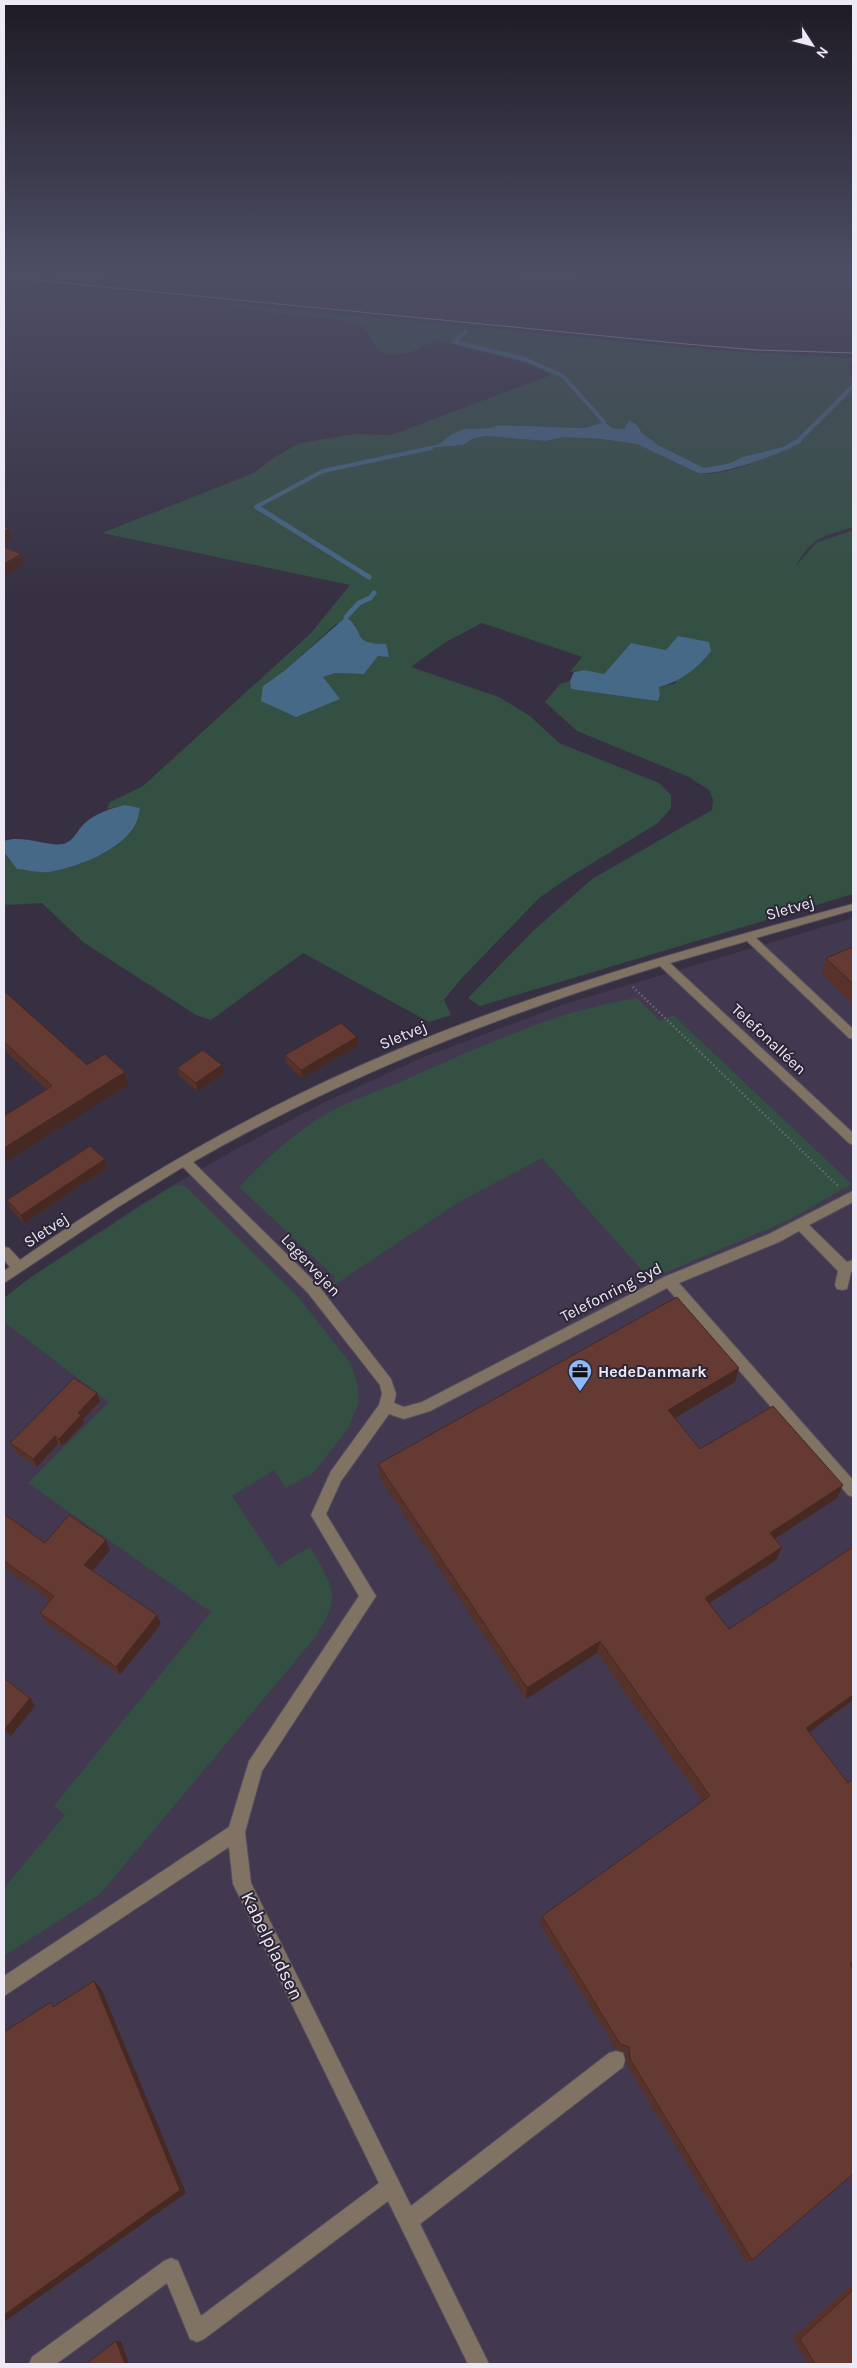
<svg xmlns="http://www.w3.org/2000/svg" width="857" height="2368" font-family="Karla,sans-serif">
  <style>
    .built { fill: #423951 }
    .green { fill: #335042; fill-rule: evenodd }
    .water { fill: #456987 }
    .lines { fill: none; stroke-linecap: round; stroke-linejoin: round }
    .stream-far1 { stroke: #456987; stroke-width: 4 }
    .stream { stroke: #456987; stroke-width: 5 }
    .minor-casing { stroke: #544e5f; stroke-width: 2 }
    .path { stroke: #7a7484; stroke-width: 2.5; stroke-dasharray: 1 3; stroke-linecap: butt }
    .minor { fill: #807364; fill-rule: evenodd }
    .tram { stroke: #b6b1bf; stroke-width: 1 }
    .wall { fill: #57322b }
    .shaded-wall { fill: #472923 }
    .building { fill: #653a32; stroke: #472923 }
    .labels { text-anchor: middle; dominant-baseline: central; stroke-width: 4; stroke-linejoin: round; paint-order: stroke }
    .street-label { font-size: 16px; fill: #ede9f5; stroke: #2d2637 }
    .poi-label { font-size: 16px; font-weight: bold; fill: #ede9f5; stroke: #2d2637; text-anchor: start }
    .near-street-label { font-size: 19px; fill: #ede9f5; stroke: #2d2637 }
  </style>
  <rect width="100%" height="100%" fill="#373042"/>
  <path class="built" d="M853,918V2364H4V1298L31,1277L146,1201L236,1149L321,1104L421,1058L568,1003Z"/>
  <path class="green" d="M4,270H119L93,283L4,274Z
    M213,302L712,350L853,358V362H849L851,375L853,376V527C823,537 812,536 796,566L816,543L853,530V894L480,1006L468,998L532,932L592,879L712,810L713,800L709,790L689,777L577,731L545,702L560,684L570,681L571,689L660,695L659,687L676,683L666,650L631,643L604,674L584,670L570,672L582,657L482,623L444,643L411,667L499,697L530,716L559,743L659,783L671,795V808L658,823L568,878L539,898L460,980L444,1000L451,1015L429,1022L303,953L211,1020L196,1015L83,942L42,903L7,905L4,902V852L17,869L47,872L72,867L104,853L124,805L107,809L110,802L143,786L311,633L350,585L102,533L254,473L275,457L300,443L354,434L391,435L551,375L525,363L436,340C422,348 391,364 377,348C370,340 366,330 359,322L264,312ZM821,418L800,439L802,442C773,453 729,478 698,473L637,444L601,439L564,437L546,441L485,436L472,439L463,445L427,447L439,444L465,429L490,428L498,425L584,428L595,424L642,433L658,445L704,468L731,463L742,457L783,447L797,439ZM336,624H355C359,639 369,644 378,656L364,674L335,673L322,677L263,686L284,671Z
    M637,998L660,1021L673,1015L852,1184L787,1221L650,1279L542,1158L459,1202L334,1285L335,1277L239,1187C266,1159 293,1134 326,1114C351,1099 382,1090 409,1078C482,1046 558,1010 637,998Z
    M174,1185L185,1186L299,1298L351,1364L357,1383L359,1402L349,1427L314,1472L286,1488L274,1470L232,1496L278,1566L310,1547C334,1589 343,1596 313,1640L100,1894L4,1956V1888L65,1815L54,1806L211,1612L28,1483L109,1402L4,1322V1298L31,1277Z"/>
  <path class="water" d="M505,270H593L559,281L528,278Z
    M629,421L636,424L642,433L658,445L704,468L731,463L742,457L783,447L800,437L802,442C781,454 721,476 698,473L637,444L601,439L564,437L546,441L485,436L472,439L463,445L424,448L439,444L452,434L465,429L490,428L498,425L584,428L604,422L613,428L624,429Z
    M346,617C367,632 350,644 386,644L389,657L378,656L364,674L335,673L323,677L340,699L296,717L261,701L263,686L284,671Z
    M678,636L709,642L711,651C697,669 681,681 659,687L660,695L658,701L571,689L570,681L574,672L584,670L604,674L631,643L666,650Z
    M124,805L140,808C139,813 138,819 136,823C123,850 76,868 49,872C39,873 27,870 17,869L4,852V841C24,834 53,849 66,843C75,839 78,829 85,823C96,813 110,809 124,805Z"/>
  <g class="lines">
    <path class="stream-far1" d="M466,331L454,342L525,359L563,376L604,422
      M800,439L853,386
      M259,509L256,507L323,471L431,448"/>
    <path class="stream" d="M257,507L369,577
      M346,617L359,603L370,598L374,593"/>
    <g class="minor-casing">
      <path id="minor" d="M853,904V910L756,938L853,1029V1039L849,1038L747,941L670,963L853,1133V1145L849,1143L660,966C496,1016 342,1077 193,1162L318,1285L391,1379L396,1394L394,1403L404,1407L422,1402L664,1277L769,1234L853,1191V1202L809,1225L847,1262L853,1260V1271L851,1272L847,1289L842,1290L837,1289L835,1285L838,1271L799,1231L779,1242L679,1283L853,1480V1497L848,1495L667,1288L430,1411L404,1419L389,1414L341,1481L326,1514L376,1596L262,1771L245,1832L251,1883L411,2206L609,2053L616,2051L623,2053L625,2060L623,2067L420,2224L489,2364H468L388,2201L204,2339L197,2342L190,2339L167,2283L56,2364H29L32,2357L164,2261L171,2258L178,2261L201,2316L379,2183L236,1890L233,1884L229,1847L4,1996V1976L229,1827L249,1761L359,1596L311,1515L331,1471L379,1405L382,1394L380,1385L308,1293L183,1167L118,1207L4,1283V1271L10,1267L4,1260V1247L9,1248L20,1260C140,1176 268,1103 404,1047C549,987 701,945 853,904Z"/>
    </g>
    <path class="path" d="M633,987L838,1186"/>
    <use href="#minor" class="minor"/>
    <path class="tram" d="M4,277L686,344L757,350L853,353"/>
  </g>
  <path class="wall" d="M853,947V1005L822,974L826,958Z
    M4,991L87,1065L128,1085L47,1090L4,1050Z
    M358,1046L302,1078L286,1063L285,1055Z
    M177,1068L224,1073L197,1091L179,1076Z
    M105,1159L107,1168L24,1223L10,1209L7,1200Z
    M735,1382L675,1418L700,1449L837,1498L775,1539L776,1560L709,1603L809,1732L853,1962L850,1964L752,2260L746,2262L626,2064L625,2052L616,2049L540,1924L542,1916L703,1802L597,1653L526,1699L379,1477L378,1464Z
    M100,1401L83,1419L84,1423L62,1446L58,1444L37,1467L13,1450L10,1443Z
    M4,1514L45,1543L106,1540L110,1550L92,1571L161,1624L120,1675L45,1622L40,1613L50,1600L4,1568Z
    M4,1681L30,1698L35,1706L11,1736L4,1731Z
    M853,2283V2364H808L792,2338Z"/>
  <path class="shaded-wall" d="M9,528L12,539L4,544V532Z
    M21,554L24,564L4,576V564Z
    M357,1037L358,1046L302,1078L301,1070Z
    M222,1065L224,1073L197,1091L196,1083Z
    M125,1072L128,1085L4,1163V1148Z
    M105,1159L107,1168L24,1223L21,1215Z
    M739,1368L735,1382L665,1424L668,1410Z
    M97,1393L100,1401L83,1419L84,1423L62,1446L59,1439L78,1413Z
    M55,1436L58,1444L37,1467L33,1459Z
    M843,1485L837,1498L765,1545L770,1533Z
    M106,1540L110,1550L89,1575L84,1565Z
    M782,1547L776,1560L700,1609L705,1598Z
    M157,1615L161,1624L120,1675L116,1667Z
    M600,1641L597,1653L526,1699L527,1688Z
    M853,1695V1700L800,1739L806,1728Z
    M30,1698L35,1706L11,1736L5,1729Z
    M94,1981L101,1988L186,2193L4,2322V2315Z
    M116,2341H121L129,2364H125Z"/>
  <path class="building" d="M4,526L9,528L4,532Z
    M4,547L21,554L4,564Z
    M853,947V984L826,958Z
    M4,991L87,1065L105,1054L125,1072L4,1148V1116L52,1086L4,1042Z
    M341,1023L357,1037L301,1070L285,1055Z
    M203,1050L222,1065L196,1083L177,1068Z
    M90,1146L105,1159L21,1215L7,1200Z
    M677,1297L739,1368L668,1410L700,1449L773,1406L843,1485L770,1533L782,1547L705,1598L729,1629L853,1547V1695L806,1728L848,1783L853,1779V1961L850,1964L853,1969V2174L752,2260L630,2059L629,2047L620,2044L542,1916L710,1796L600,1641L527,1688L378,1464Z
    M74,1378L97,1393L78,1413L81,1415L59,1439L55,1436L33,1459L10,1443Z
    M4,1514L45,1543L69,1515L106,1540L84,1565L157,1615L116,1667L40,1613L54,1596L4,1561Z
    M5,1679L30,1698L5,1729L4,1727V1681Z
    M94,1981L180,2190L4,2315V2032L51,2002L53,2007Z
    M853,2290V2364H815L800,2339Z
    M116,2341L125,2364H86Z"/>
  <linearGradient id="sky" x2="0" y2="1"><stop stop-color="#1e1a24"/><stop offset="0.45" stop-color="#4d4e65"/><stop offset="1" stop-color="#4d4e65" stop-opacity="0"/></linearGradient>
  <rect width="857" height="601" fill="url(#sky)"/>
  <defs>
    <g id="office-pin" transform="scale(1.25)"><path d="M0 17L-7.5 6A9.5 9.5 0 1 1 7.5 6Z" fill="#8eb9fc" stroke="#2d2637"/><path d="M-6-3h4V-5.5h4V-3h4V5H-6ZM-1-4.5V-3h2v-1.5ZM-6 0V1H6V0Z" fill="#111"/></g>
  </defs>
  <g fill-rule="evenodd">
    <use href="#office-pin" x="580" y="1371"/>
  </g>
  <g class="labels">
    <g class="street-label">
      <text transform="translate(790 908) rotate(-16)">Sletvej</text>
      <text transform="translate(403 1035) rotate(-23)">Sletvej</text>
      <text transform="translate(769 1039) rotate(43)">Telefonalléen</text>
      <text transform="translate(46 1230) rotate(-33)">Sletvej</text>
      <text transform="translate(311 1265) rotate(47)">Lagervejen</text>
      <text transform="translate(611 1292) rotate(-27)">Telefonring Syd</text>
    </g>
    <g class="poi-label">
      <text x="598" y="1371">HedeDanmark</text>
    </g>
    <g class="near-street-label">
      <text transform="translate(272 1946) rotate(64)">Kabelpladsen</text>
    </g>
  </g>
  <rect width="857" height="2368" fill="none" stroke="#ede9f5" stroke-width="10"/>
  <g transform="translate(812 45) rotate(126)" stroke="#2d2637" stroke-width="4" paint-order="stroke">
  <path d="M0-4L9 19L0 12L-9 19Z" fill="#ede9f5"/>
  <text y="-8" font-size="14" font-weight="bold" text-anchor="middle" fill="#ede9f5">N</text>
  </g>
</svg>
